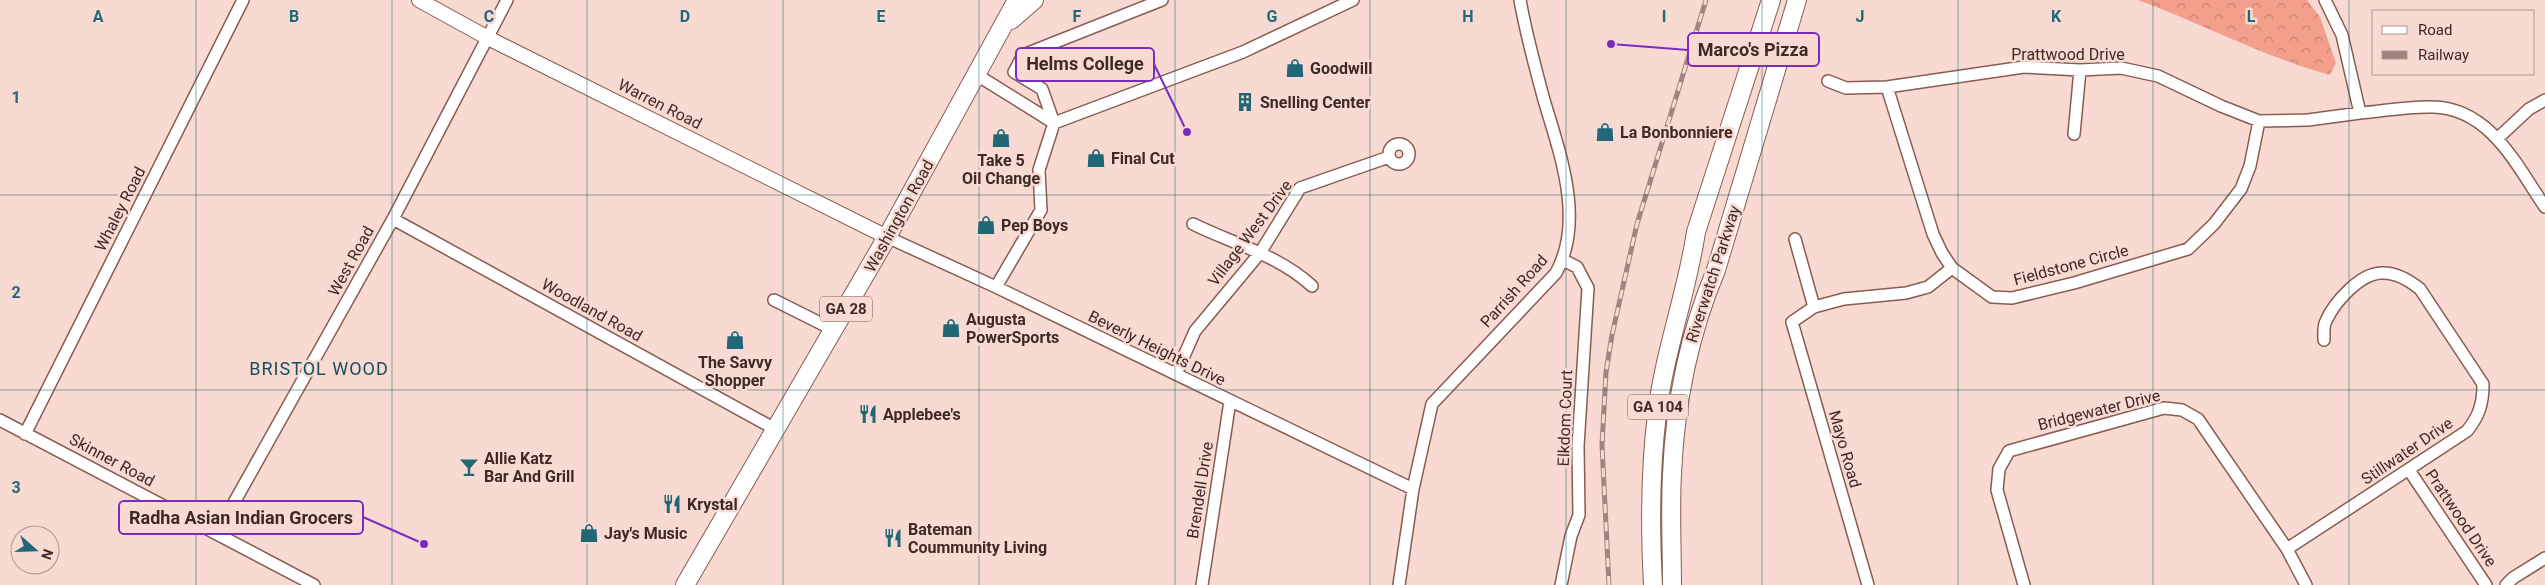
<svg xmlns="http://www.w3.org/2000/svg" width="2545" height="585" font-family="Roboto,sans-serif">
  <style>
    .forest { fill: url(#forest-crowns) }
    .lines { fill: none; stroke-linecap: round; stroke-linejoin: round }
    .minor-casing { stroke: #885c52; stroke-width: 14 }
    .tertiary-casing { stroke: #885c52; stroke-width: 16 }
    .primary-casing { stroke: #885c52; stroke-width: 20 }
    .minor { stroke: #fff; stroke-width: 11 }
    .tertiary { stroke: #fff; stroke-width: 14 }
    .primary { stroke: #fff; stroke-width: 18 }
    .rail-casing { stroke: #9e857e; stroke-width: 5 }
    .rail { stroke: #f9dad2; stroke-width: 3; stroke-dasharray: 9; stroke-linecap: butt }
    .grid { fill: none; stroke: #216876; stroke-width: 1; stroke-opacity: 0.55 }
    .labels { text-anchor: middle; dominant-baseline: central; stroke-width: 5; stroke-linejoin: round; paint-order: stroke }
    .shield { fill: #f9dad2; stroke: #755f59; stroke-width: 1 }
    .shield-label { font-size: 15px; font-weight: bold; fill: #3d2a25 }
    .street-label { font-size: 16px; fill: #3d2a25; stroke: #f9dad2 }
    .poi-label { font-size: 16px; font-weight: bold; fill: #3d2a25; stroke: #f9dad2; text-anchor: start }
    .neighbourhood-label { font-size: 18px; letter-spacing: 1px; fill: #174f5b; stroke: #f9dad2 }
    .grid-label { font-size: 16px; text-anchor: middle; font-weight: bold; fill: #216876; stroke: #f9dad2; stroke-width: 5; stroke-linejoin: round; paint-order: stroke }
    .leader { fill: none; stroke: #7b2cbf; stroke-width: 2 }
    .callout-dot { fill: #7b2cbf; stroke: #f9dad2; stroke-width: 2 }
    .callout { fill: #f9dad2; stroke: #7b2cbf; stroke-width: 2 }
    .callout-label { font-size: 18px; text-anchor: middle; font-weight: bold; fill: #3d2a25 }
  </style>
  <defs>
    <pattern id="forest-crowns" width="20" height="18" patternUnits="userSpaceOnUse" patternTransform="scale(1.25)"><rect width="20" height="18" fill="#f49f8b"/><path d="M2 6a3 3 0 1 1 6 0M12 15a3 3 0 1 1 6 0" fill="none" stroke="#c78271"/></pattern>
  </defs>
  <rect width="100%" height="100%" fill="#f9dad2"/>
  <path class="forest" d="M2138,0H2307L2320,17L2336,63L2330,75C2264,57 2203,24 2138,0Z"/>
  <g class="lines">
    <g class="minor-casing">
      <path id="minor" d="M977,75L1054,123
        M1828,81L1846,88L1887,87L2024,67L2080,70L2121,68L2158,76L2221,106L2259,121L2308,120L2360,113L2342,35L2325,0
        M1887,87L1933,234L1942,253L1952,268L1992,297L2012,298L2074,283L2188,249L2214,224L2241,189L2250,166L2259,121
        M2360,113C2384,111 2409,106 2433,107C2490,108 2517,166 2545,207
        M1054,123L1243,52L1353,0
        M2074,134L2080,70
        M2498,138L2529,109L2545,100
        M1389 154a10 10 0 1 1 20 0a10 10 0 1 1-20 0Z
        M393,219L775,429
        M1193,224C1234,244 1278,255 1312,286
        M887,237L996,287L1413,489
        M1795,239L1814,307
        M996,287L1041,210L1039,170L1054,123L1042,89L1014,72L1023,55L1162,0
        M774,300L834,330
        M1176,374L1195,331L1260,253L1300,188L1389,157
        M0,420L314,585
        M25,434L243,0
        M2409,470L2486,585
        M217,533L393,219L507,0
        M2287,549L2467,431C2479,416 2483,404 2483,384L2420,289C2409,280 2396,272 2381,273C2359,274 2334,303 2326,321C2323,326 2324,334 2324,340
        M1202,585L1230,401
        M1399,585L1413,489L1432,404L1556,273C1585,220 1560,154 1544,100C1535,67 1526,34 1520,0
        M1561,585L1571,536L1579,515L1578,446L1588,288L1577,267L1563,260
        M1868,585L1792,322L1814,307L1844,299L1906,293L1928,287L1952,268
        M2024,585L1997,490L1999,469L2009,451L2164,408L2182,410L2198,419L2287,549L2306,585
        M2506,585L2513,578L2545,558"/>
    </g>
    <g class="tertiary-casing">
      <path id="tertiary" d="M419,0L488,38L887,237"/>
    </g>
    <g class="primary-casing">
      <path id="primary" d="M1011,20L1034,0
        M685,585L887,237L1017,0
        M1653,585C1650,529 1650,470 1657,414C1664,353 1687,293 1696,232L1771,0
        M1672,585C1672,548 1670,511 1672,474C1675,405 1689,334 1716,270L1797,0"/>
    </g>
    <use href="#minor" class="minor"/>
    <use href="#tertiary" class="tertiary"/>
    <use href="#primary" class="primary"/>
    <g class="rail-casing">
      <path id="rail" d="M1609,585L1602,445L1606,372L1612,335L1637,224L1706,0"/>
    </g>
    <use href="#rail" class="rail"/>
  </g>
  <path class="grid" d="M196,0V585M392,0V585M587,0V585M783,0V585M979,0V585M1175,0V585M1370,0V585M1566,0V585M1762,0V585M1958,0V585M2153,0V585M2349,0V585M0,195H2545M0,390H2545"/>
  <defs>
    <g id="shop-bare" transform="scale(1.5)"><path d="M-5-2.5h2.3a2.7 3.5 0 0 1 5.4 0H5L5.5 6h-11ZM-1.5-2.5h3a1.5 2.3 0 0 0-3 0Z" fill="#216876" stroke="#f9dad2" stroke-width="2.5" paint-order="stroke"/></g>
    <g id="building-bare" transform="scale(1.5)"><path d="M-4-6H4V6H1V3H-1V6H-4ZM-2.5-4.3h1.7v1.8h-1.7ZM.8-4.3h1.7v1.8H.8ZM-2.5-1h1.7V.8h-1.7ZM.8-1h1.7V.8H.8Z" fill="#216876" stroke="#f9dad2" stroke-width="2.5" paint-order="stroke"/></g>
    <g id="restaurant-bare" transform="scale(1.5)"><path d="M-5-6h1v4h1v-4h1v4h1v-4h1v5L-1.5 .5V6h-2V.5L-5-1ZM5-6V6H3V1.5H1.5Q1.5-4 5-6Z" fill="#216876" stroke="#f9dad2" stroke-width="2.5" paint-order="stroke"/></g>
    <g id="bar-bare" transform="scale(1.5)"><path d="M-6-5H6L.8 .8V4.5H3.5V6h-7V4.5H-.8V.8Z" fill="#216876" stroke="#f9dad2" stroke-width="2.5" paint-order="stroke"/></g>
  </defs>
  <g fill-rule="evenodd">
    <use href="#shop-bare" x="1295" y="68"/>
    <use href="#building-bare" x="1245" y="102"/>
    <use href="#shop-bare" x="1605" y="132"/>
    <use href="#shop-bare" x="1001" y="138"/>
    <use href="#shop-bare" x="1096" y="158"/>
    <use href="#shop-bare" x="986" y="225"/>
    <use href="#shop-bare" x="951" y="328"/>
    <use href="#shop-bare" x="735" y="340"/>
    <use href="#restaurant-bare" x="868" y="414"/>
    <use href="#bar-bare" x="469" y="467"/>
    <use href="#restaurant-bare" x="672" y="504"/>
    <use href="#shop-bare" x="589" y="533"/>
    <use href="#restaurant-bare" x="893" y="538"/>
  </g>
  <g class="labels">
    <g class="shield">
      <rect x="820" y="296.5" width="52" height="25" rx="4"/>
      <rect x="1628" y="394.5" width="60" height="25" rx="4"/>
    </g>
    <g class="shield-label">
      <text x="846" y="309">GA 28</text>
      <text x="1658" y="407">GA 104</text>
    </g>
    <g class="street-label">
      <text x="2068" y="54">Prattwood Drive</text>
      <text transform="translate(660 104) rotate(27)">Warren Road</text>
      <text transform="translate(120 209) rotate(-63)">Whaley Road</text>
      <text transform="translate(899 216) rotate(-61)">Washington Road</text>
      <text transform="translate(1250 233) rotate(-53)">Village West Drive</text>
      <text transform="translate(351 261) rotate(-61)">West Road</text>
      <text transform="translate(2071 265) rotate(-15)">Fieldstone Circle</text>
      <text transform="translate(1713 274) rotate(-72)">Riverwatch Parkway</text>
      <text transform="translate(1514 291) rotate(-48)">Parrish Road</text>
      <text transform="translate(592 310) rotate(29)">Woodland Road</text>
      <text transform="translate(1157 348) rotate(26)">Beverly Heights Drive</text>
      <text transform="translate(2099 410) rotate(-14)">Bridgewater Drive</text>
      <text transform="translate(1565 418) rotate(-88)">Elkdom Court</text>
      <text transform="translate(1845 449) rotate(74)">Mayo Road</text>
      <text transform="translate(2407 451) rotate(-34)">Stillwater Drive</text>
      <text transform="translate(112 460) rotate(28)">Skinner Road</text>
      <text transform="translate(1200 490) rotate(-81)">Brendell Drive</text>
      <text transform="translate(2461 518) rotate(56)">Prattwood Drive</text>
    </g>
    <g class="poi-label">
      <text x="1310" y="68">Goodwill</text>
      <text x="1260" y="102">Snelling Center</text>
      <text x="1620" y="132">La Bonbonniere</text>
      <text x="1111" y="158">Final Cut</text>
      <text x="1001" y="160" text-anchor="middle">Take 5<tspan x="1001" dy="18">Oil Change</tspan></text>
      <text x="1001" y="225">Pep Boys</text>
      <text x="966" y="319">Augusta<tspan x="966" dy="18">PowerSports</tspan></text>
      <text x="735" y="362" text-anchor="middle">The Savvy<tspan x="735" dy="18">Shopper</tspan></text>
      <text x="883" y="414">Applebee's</text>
      <text x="484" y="458">Allie Katz<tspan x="484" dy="18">Bar And Grill</tspan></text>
      <text x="687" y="504">Krystal</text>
      <text x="908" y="529">Bateman<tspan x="908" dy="18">Coummunity Living</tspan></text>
      <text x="604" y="533">Jay's Music</text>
    </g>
    <g class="neighbourhood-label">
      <text x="319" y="368">BRISTOL WOOD</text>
    </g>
  </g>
  <g class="grid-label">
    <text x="98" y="22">A</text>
    <text x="294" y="22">B</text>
    <text x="489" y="22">C</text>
    <text x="685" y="22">D</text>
    <text x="881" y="22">E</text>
    <text x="1077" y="22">F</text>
    <text x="1272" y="22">G</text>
    <text x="1468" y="22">H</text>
    <text x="1664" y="22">I</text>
    <text x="1860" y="22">J</text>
    <text x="2056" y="22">K</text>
    <text x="2251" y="22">L</text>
    <text x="16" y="103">1</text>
    <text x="16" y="298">2</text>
    <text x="16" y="493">3</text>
  </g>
  <path class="leader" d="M1611 44L1688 50M1187 132L1154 64M424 544L363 517"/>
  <g class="callout-dot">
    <circle cx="1611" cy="44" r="5"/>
    <circle cx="1187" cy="132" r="5"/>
    <circle cx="424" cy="544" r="5"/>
  </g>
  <g class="callout">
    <rect x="1688" y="33" width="131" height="33" rx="5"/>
    <rect x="1016" y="48" width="138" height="33" rx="5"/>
    <rect x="119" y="501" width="244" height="33" rx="5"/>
  </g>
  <g class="callout-label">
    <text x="1753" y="56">Marco's Pizza</text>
    <text x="1085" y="70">Helms College</text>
    <text x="241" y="524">Radha Asian Indian Grocers</text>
  </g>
  <rect x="2372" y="10" width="162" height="65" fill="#f9dad2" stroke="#ae948d"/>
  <rect x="2382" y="26" width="25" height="8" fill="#ffffff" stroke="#ae948d"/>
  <text x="2418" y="35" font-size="15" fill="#3d2a25">Road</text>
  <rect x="2382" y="51" width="25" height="8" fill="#9e857e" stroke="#ae948d"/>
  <text x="2418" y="60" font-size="15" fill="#3d2a25">Railway</text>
  <g transform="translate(35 550) rotate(110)"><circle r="24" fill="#f9dad2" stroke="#ae948d"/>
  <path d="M0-4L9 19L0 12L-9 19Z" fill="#216876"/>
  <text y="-8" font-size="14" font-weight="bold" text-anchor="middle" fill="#3d2a25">N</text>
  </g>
</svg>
